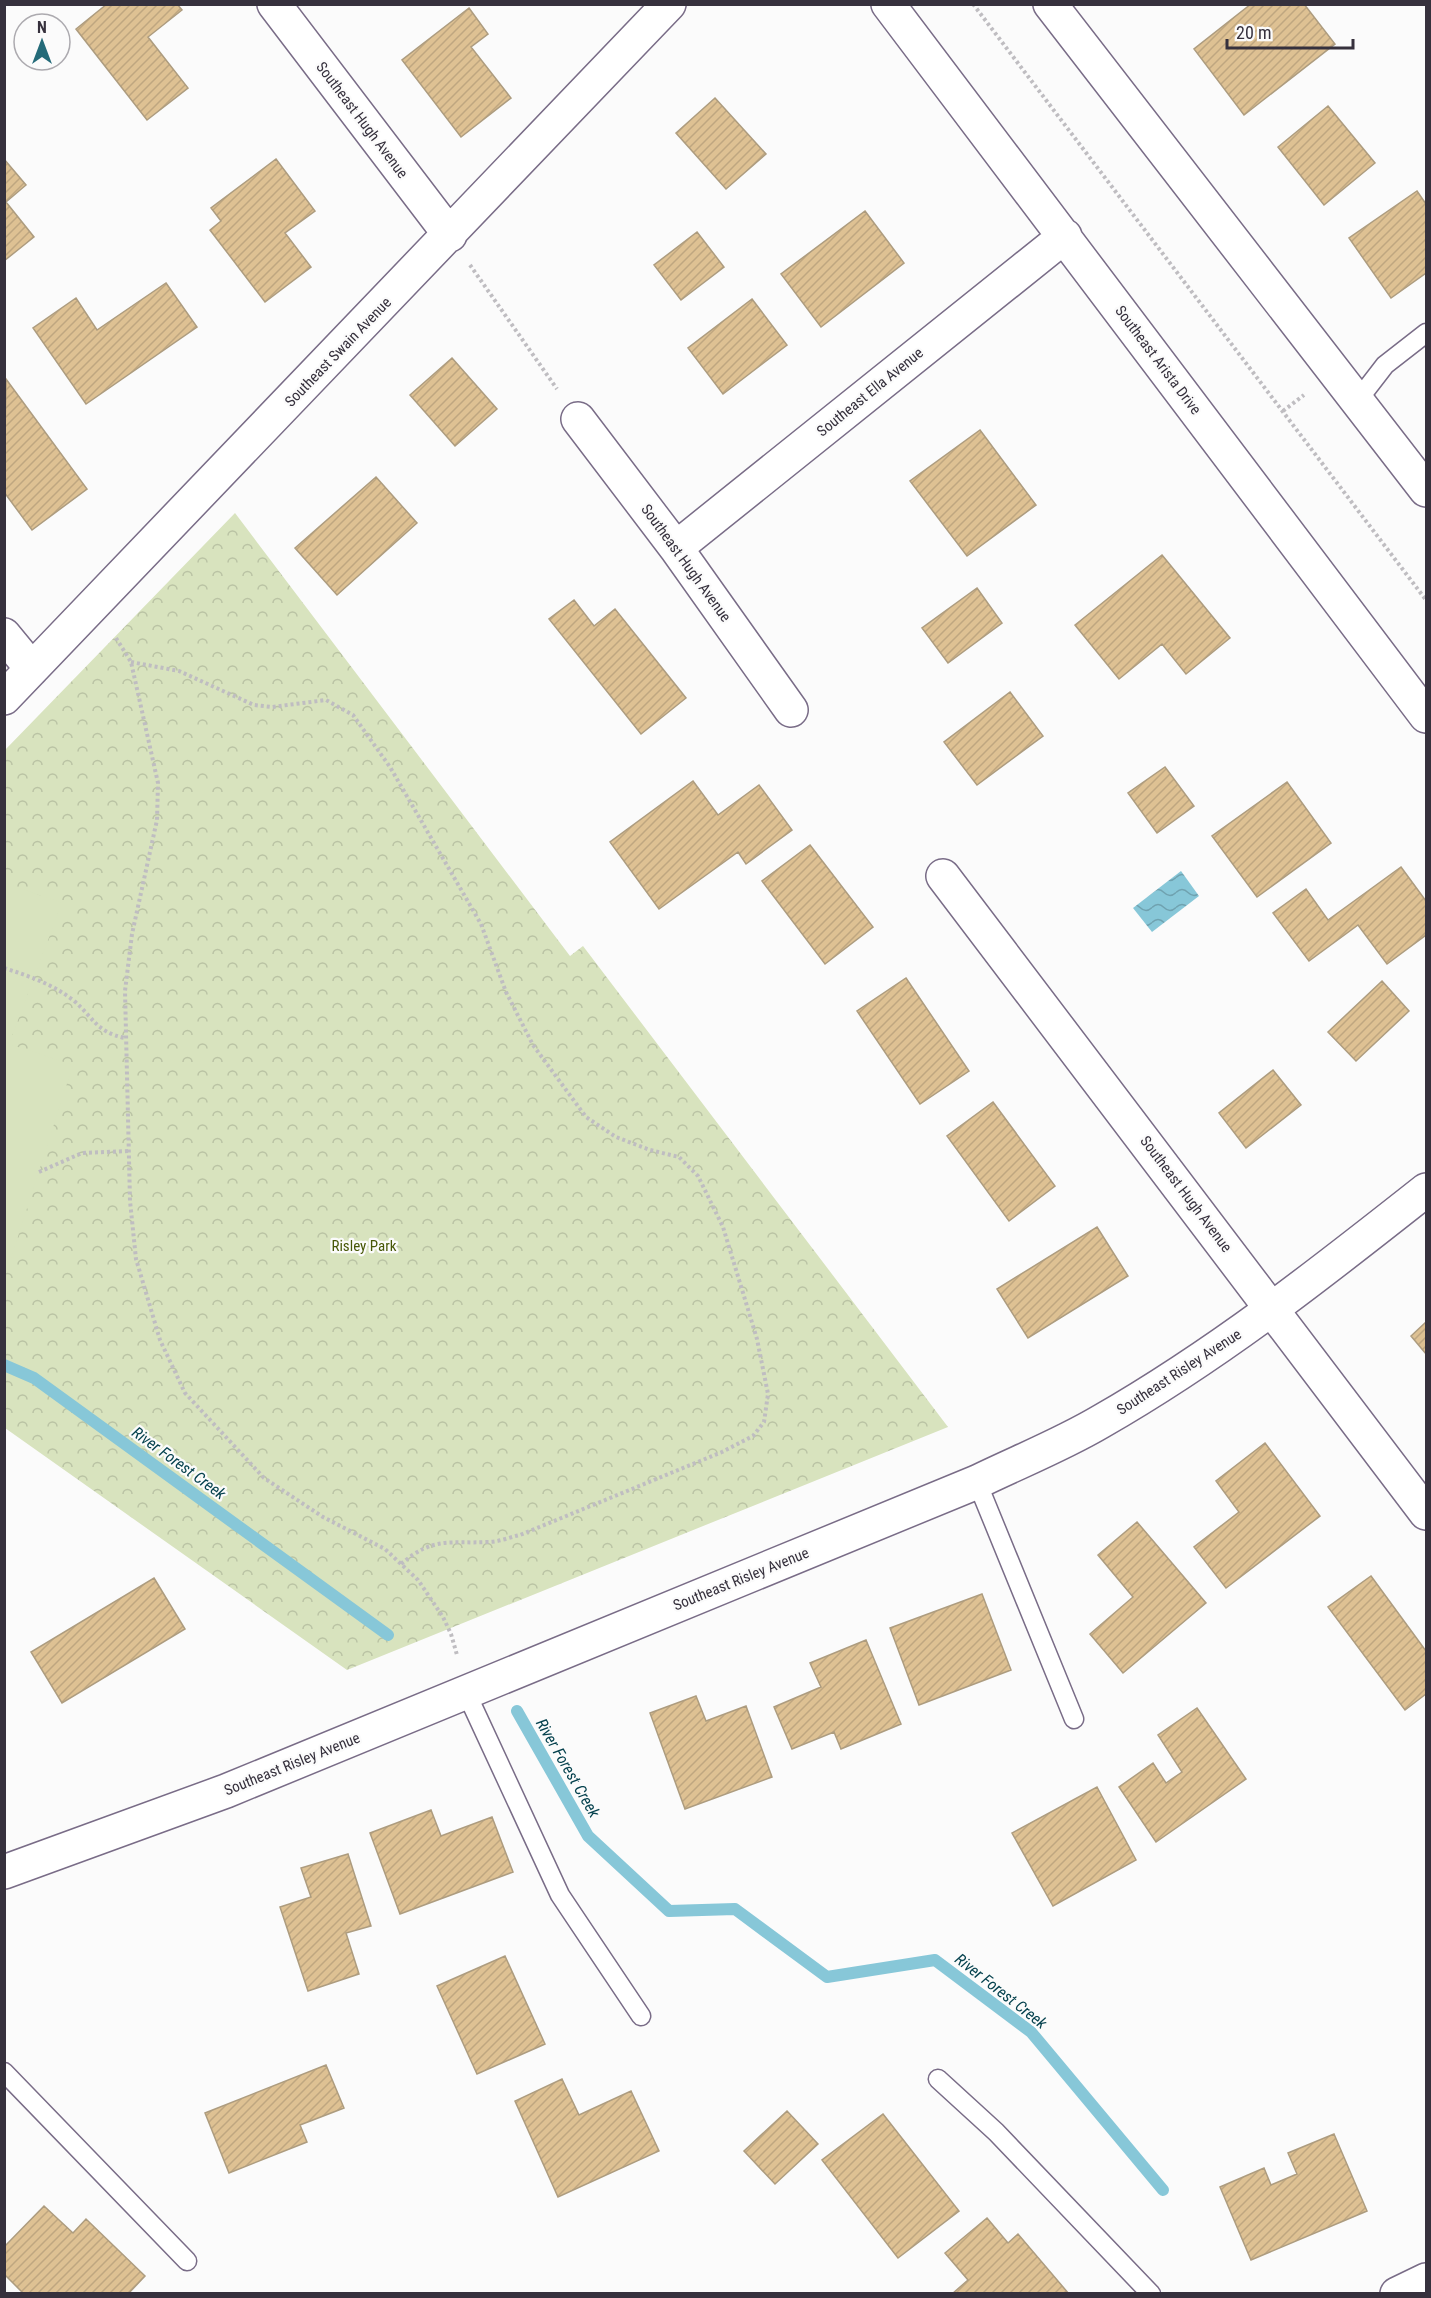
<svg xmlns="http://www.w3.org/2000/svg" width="1431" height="2298" font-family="'Roboto Condensed',sans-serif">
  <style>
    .park { fill: url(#park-crowns) }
    .pitch { fill: #d8e3be }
    .water { fill: url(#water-waves) }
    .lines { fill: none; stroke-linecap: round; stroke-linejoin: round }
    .stream { stroke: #87c7d8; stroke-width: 12 }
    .building { fill: url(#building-hatch); stroke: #ad9c7f; stroke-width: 1.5 }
    .service-casing { stroke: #796c87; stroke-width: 21 }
    .minor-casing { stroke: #796c87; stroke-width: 36 }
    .tertiary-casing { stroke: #796c87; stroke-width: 36 }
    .path { stroke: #bfbdc1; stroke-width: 4; stroke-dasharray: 3 3; stroke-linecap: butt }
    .service { stroke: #fff; stroke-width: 18 }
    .minor { stroke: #fff; stroke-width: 33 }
    .tertiary { stroke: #fff; stroke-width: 33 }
    .labels { text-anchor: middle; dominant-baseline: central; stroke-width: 4.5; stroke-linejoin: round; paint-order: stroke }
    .street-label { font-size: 15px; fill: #36313d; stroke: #fbfbfb }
    .park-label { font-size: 15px; fill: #475707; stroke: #fbfbfb }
    .water-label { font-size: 16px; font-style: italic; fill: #06424e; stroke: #fbfbfb }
  </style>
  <defs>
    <pattern id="park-crowns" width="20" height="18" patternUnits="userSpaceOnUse" patternTransform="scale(1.5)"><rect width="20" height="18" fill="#d8e3be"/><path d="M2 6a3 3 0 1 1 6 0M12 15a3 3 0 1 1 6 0" fill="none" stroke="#bac3a4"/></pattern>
    <pattern id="water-waves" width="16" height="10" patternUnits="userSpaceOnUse" patternTransform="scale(1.5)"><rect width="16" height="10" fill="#87c7d8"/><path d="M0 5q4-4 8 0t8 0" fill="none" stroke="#6fa2b0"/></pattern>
    <pattern id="building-hatch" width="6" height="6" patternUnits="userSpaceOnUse" patternTransform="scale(1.5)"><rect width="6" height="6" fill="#dec193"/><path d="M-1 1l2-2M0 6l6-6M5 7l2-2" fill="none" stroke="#bfa680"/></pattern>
  </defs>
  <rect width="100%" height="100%" fill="#fbfbfb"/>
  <path class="park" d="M235,513L570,956L583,946L948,1427L347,1670L5,1428V750Z"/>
  <path class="pitch" d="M5,883L62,903L9,1044L73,1065L5,1277Z"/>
  <path class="water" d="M1181,871L1199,896L1152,932L1133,908Z"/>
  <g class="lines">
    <path class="stream" d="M4,1365L34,1378L388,1635
      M517,1711L588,1836L669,1911L735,1909L827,1977L935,1960L1031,2032L1163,2190"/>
  </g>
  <path class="building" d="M107,4H177L182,10L148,37L188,88L147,120L76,29Z
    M1251,4H1304L1335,44L1244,115L1194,49Z
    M469,8L488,34L471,47L511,98L461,137L402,60Z
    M715,98L766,154L726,189L676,133Z
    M1328,106L1375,163L1324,205L1278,147Z
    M4,159L26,185L6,202L34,237L4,261Z
    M276,159L315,211L285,233L311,267L265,302L210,230L221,221L211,208Z
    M1417,191L1426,204V273L1391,298L1349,238Z
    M865,211L904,263L821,327L781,274Z
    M697,232L724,267L681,300L654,265Z
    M166,283L197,327L86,404L33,328L76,298L97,330Z
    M752,299L787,345L723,394L688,348Z
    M452,358L497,409L455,446L410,395Z
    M6,379L87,489L32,530L4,492Z
    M980,430L1036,505L967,556L910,481Z
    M376,477L417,523L337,595L295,548Z
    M1162,555L1230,638L1186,674L1162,644L1119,679L1075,625Z
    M977,588L1002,623L948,663L922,628Z
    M574,600L594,626L615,609L686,698L641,734L549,619Z
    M1010,692L1043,736L977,785L944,742Z
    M1165,767L1194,806L1157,833L1128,793Z
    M693,781L718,815L759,785L792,830L746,864L738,852L659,909L610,842Z
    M1287,782L1331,843L1257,897L1212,836Z
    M810,845L873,927L825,964L762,881Z
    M1401,867L1426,901V935L1387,964L1358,925L1309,961L1273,913L1306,889L1328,920Z
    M906,978L969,1071L920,1104L857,1011Z
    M1382,981L1409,1011L1356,1061L1328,1032Z
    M1273,1070L1301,1105L1246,1148L1219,1113Z
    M993,1102L1055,1186L1009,1221L947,1136Z
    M1097,1227L1128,1276L1028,1338L997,1289Z
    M1426,1322V1354L1411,1336Z
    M1265,1443L1320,1516L1226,1588L1194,1547L1239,1512L1216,1481Z
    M1137,1522L1206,1603L1123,1673L1090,1634L1133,1597L1098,1555Z
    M1371,1576L1426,1651V1694L1405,1710L1328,1607Z
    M154,1578L185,1629L62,1703L31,1652Z
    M982,1594L1011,1670L919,1705L890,1628Z
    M866,1640L901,1724L841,1749L834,1732L792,1749L774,1707L821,1687L810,1663Z
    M696,1696L706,1721L746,1706L772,1777L685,1809L650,1713Z
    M1197,1708L1246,1779L1156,1842L1119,1787L1153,1763L1166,1783L1182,1772L1158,1735Z
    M1097,1787L1136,1860L1053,1906L1012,1833Z
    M431,1810L441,1836L492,1817L513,1872L400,1914L370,1833Z
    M348,1854L371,1926L346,1933L359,1974L308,1991L280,1907L311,1897L301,1868Z
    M505,1956L545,2044L477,2074L437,1986Z
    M326,2065L344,2108L300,2125L307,2142L229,2173L205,2113Z
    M562,2079L579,2115L631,2091L659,2151L558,2197L515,2101Z
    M787,2111L818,2144L775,2184L744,2151Z
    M883,2114L959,2211L898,2258L822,2160Z
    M1334,2134L1367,2211L1251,2260L1220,2187L1264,2168L1271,2185L1297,2174L1288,2153Z
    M44,2206L73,2233L86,2219L145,2276L128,2294H24L4,2274V2247Z
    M987,2218L1008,2243L1018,2234L1069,2294H952L968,2280L945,2253Z"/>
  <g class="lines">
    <g class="service-casing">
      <path id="service" d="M1358,400L1385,365L1426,333
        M977,1482L1074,1719
        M466,1692L560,1895L641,2016
        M4,2072L187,2261
        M938,2079L996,2132L1151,2294"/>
    </g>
    <g class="minor-casing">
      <path id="minor" d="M274,4L450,235
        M888,4L1426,716
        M1050,4L1426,490
        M578,419L676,548L791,710
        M676,548L1065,236
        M4,635L32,669
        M4,698L669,4
        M943,876L1426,1513
        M4,1872L226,1791L977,1482C1018,1462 1061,1445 1100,1422C1217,1355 1321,1273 1426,1190"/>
    </g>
    <g class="tertiary-casing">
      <path id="tertiary" d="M1397,2294L1426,2280"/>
    </g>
    <path class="path" d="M973,4L1426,600
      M470,265L557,389
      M1283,411L1304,395
      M116,638L131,662L158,783L157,820L132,934L125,991L130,1201L136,1259L160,1340L185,1393L264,1478L323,1517L385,1549L418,1580L443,1617L451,1634L457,1655
      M131,662L179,671L254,705L272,707L326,700L353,715L390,767L481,924L506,992L533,1045L586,1117L616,1137L650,1150L679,1157L698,1176L723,1227L757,1339L768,1394L764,1422L753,1436L722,1452L520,1535C510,1537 499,1542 488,1542C449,1544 434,1536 401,1564
      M4,968C29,976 52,984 73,1000C94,1018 96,1032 125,1038
      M39,1172L82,1153L129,1151"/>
    <use href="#service" class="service"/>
    <use href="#minor" class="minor"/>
    <use href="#tertiary" class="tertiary"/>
  </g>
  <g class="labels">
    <g class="street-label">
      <text transform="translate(362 120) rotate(53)">Southeast Hugh Avenue</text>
      <text transform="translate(338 352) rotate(-46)">Southeast Swain Avenue</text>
      <text transform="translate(1158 360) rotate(53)">Southeast Arista Drive</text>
      <text transform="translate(870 392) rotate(-39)">Southeast Ella Avenue</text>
      <text transform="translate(686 563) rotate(54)">Southeast Hugh Avenue</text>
      <text transform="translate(1186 1194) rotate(53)">Southeast Hugh Avenue</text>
      <text transform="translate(1179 1372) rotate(-33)">Southeast Risley Avenue</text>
      <text transform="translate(741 1579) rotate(-22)">Southeast Risley Avenue</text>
      <text transform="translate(292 1764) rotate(-22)">Southeast Risley Avenue</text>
    </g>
    <g class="park-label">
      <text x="364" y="1246">Risley Park</text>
    </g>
    <g class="water-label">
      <text transform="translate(179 1463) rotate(36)">River Forest Creek</text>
      <text transform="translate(568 1768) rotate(60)">River Forest Creek</text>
      <text transform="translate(1001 1991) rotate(38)">River Forest Creek</text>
    </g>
  </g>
  <rect width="1431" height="2298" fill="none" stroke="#36313d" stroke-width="12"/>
  <g transform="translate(42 42)"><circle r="28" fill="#fbfbfb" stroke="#acaaaf" stroke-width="1.5"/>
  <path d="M0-4.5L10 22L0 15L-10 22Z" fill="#246b79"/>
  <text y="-9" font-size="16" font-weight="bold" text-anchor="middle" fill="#36313d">N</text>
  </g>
  <path d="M1227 39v9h126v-9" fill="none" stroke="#36313d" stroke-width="3"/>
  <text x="1236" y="39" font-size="18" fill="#36313d" stroke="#fbfbfb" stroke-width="4.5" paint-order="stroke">20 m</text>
</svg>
